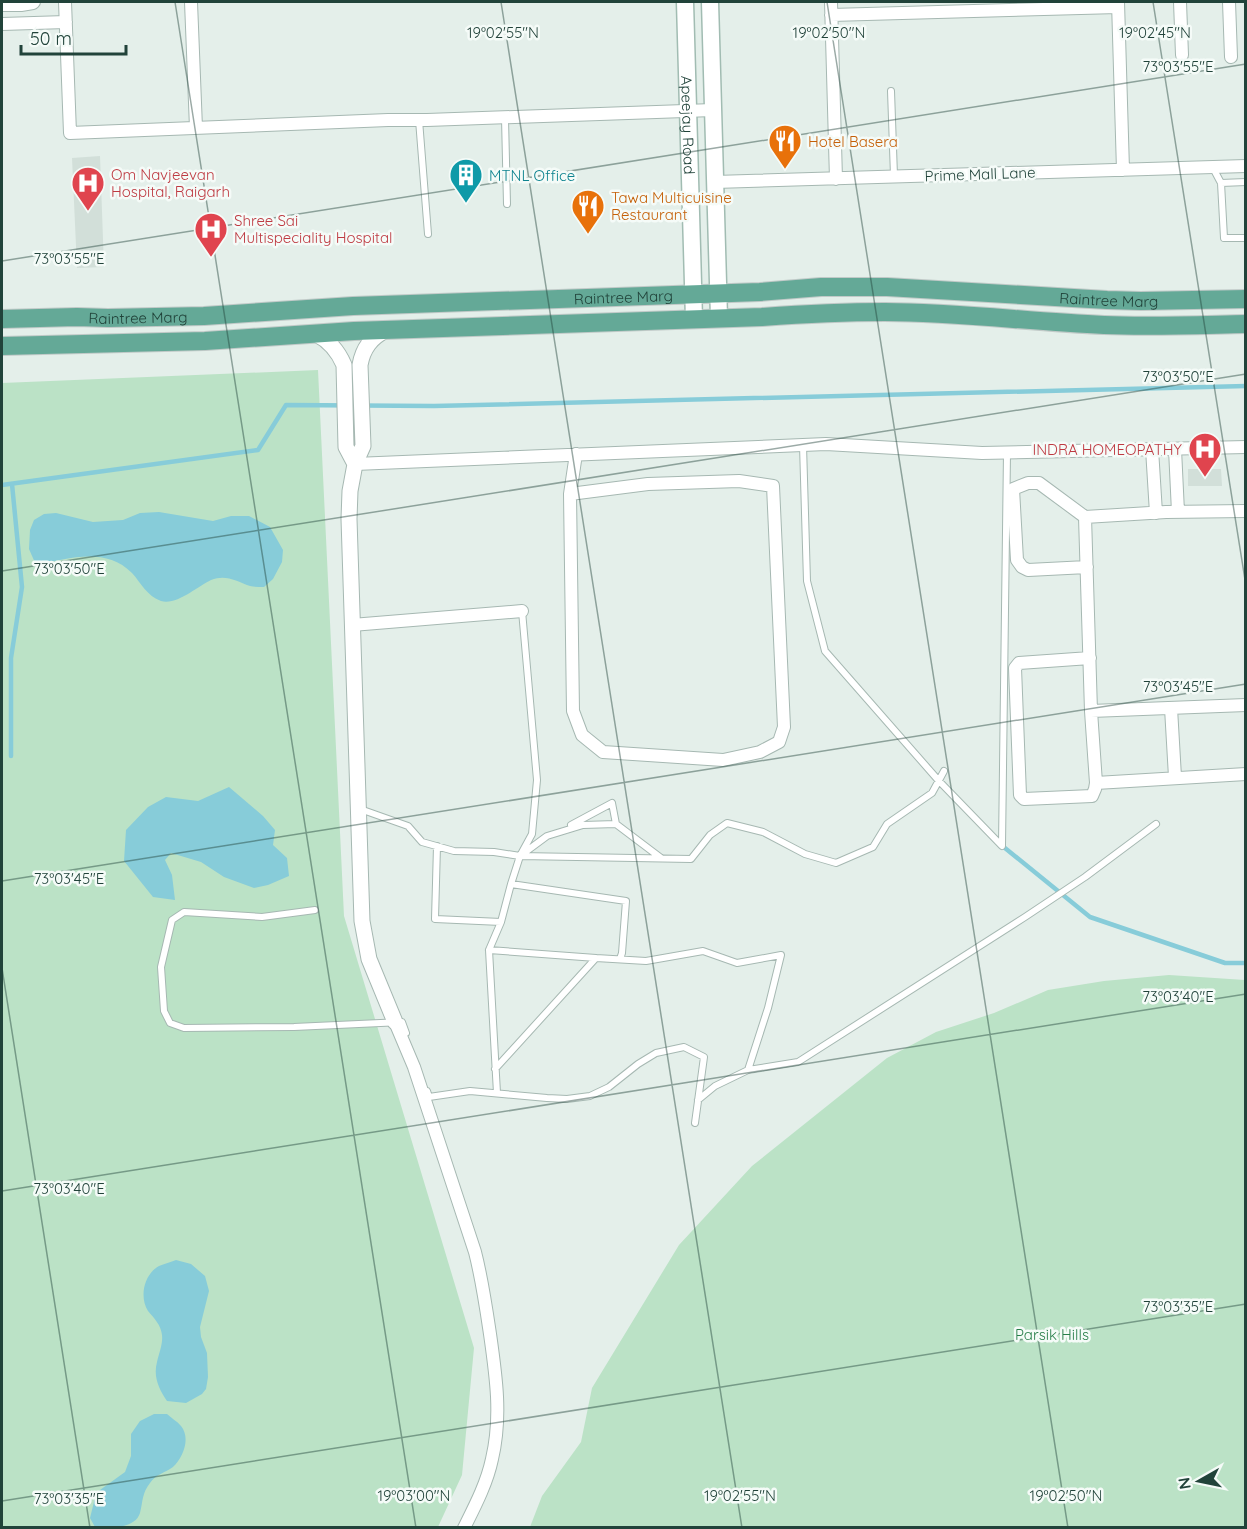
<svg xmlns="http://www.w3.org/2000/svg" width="1247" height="1529" font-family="Quicksand,sans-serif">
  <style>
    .built { fill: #d2dfd9 }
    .green { fill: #bbe2c6 }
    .water { fill: #87ccd9 }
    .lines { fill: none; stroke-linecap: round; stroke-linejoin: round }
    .stream { stroke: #87ccd9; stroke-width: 4.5 }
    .service-casing { stroke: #a6b8b2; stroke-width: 8 }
    .minor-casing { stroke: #a6b8b2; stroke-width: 14 }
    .tertiary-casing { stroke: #a6b8b2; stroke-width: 17 }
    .secondary-casing { stroke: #a1bcb2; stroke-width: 19 }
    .primary-casing { stroke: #c1cac8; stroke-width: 20 }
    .service { stroke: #fff; stroke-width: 6 }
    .minor { stroke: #fff; stroke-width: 12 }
    .tertiary { stroke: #fff; stroke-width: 15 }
    .secondary { stroke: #fff; stroke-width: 16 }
    .primary { stroke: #64a997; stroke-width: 18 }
    .ticks { fill: none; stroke: #21433a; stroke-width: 1.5; stroke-opacity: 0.45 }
    .labels { text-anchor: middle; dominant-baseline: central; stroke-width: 5; stroke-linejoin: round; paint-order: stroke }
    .street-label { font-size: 15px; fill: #21433a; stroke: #f5fbf8 }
    .food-label { font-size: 15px; fill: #c56008; stroke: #f5fbf8; text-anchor: start }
    .health-label { font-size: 15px; fill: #be3a42; stroke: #f5fbf8; text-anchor: start }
    .culture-label { font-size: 15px; fill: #0d838f; stroke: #f5fbf8; text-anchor: start }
    .park-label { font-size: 15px; fill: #277e49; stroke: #f5fbf8 }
    .ticks-label { font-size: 15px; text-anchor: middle; fill: #21433a; stroke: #f5fbf8; stroke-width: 5; stroke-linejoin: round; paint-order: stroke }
  </style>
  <rect width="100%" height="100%" fill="#e4efea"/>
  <path class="built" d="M100,156L104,267L77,268L72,158Z
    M1188,469H1221L1222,486H1188Z"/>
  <path class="green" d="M318,370L344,916L474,1348L462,1475L438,1527H2V383Z
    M1169,975L1245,980V1527H530L542,1496L581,1442L592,1388L679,1245L752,1166L887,1058L936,1032L994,1013L1048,990L1104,981Z"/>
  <path class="water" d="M159,512L213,521L231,516H249L270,527L283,550L282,562L273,579L264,587C259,587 254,587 250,586C236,581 226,574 211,580C198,586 176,606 161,601C147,596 141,583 132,573C105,546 68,559 36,565L29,549L30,530L34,520L44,514L56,513L93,522L123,520L140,513Z
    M229,787L263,816L275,830L273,845L287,858L289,876L268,885L254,888L224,877L201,862L171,853L165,860L172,875L175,900L153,897L124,861L126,830L148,807L166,797L198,801Z
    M176,1260L191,1264L205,1276L209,1291L200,1327L201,1337L207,1353L208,1377L206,1389L202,1394L186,1403L167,1401C159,1389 153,1377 157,1362C159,1353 163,1344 162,1335C161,1325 154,1318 148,1311C139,1297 144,1274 159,1266C164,1264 171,1262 176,1260Z
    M154,1414H167C171,1418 177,1421 181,1426C191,1438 183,1458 173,1467C165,1473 156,1474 150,1483C142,1493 143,1501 140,1513C135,1529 110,1528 95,1527L90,1518L95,1498L100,1490L125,1472L131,1456V1434L140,1421Z"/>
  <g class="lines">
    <path class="stream" d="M2,485L258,450L286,405L434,406L1246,386
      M11,756V658L22,587L12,484
      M1000,844L1090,917L1225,963H1246"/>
    <g class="service-casing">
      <path id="service" d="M891,91L894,176
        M505,118L507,204
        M419,120L428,234
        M1213,168L1221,183L1246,182
        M1221,183L1224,238H1246
        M803,445L807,581L825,651L939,781L1002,846L1007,453
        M522,611L537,780L532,834L520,856L511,884L626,901L622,953L620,959
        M360,809L408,826L422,842L454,851L494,852L520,856L547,836L583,825L616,824L661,858
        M571,825L612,803L616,824
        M437,846L435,919L501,922L511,884
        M520,856L691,859L710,835L727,823L763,832L805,854L836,863L873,847L887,824L932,793L944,771
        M315,910L262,917L184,912L172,920L161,967L164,1011L170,1023L184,1028L294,1027L402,1022L406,1033
        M489,950L501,922
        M596,958L646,961L703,951L737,963L781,955L768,1008L748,1070
        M495,1069L596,958L489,950L497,1093
        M427,1091L429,1097L470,1091L547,1098L567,1099L590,1096L609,1087L638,1064L656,1053L684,1047L704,1057L695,1123
        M698,1100L715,1086L748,1070L798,1062L1025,917L1085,877L1156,824"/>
    </g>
    <g class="minor-casing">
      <path id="minor" d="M65,2L70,133L388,120H427L713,110
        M191,2L196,128
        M831,2L836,179
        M1118,2L1123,170
        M1180,2L1182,55
        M1229,2L1231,57
        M2,5H21L33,3L34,2
        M831,15L1118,7
        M2,24L66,22
        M715,182L1246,166
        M1152,449L1156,513
        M1175,449L1178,512
        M355,464L826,444L982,453L1246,447
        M570,494L648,484L739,481L773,486L784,727L779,742L760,752L723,760L603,752L582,735L573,711L570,494L576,454
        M1246,511L1166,512L1085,517L1091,711L1246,705
        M1085,517L1039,483H1028L1013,489L1017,560L1022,567L1028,570L1087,567
        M352,625L522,611
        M1090,658L1019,663L1015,668L1020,795L1024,799L1092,796L1095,789L1096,783
        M1171,708L1175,777
        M1091,711L1096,783L1246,774
        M395,1022L414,1067L475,1252C482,1279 486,1307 490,1334C496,1376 502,1417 492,1459C487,1483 475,1506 464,1528"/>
    </g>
    <g class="tertiary-casing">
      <path id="tertiary" d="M386,330C371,338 363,348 360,365L363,446L355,464L350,491L349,519L362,921L369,959L395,1022
        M316,334C330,341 338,351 344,365L346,447L355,464"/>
    </g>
    <g class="secondary-casing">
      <g id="secondary">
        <path id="s1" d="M685,2L694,319"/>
        <path d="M710,2L719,318"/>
      </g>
    </g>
    <g class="primary-casing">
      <g id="primary">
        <path id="s2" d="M2,319L77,317L108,318L204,316L353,306L760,292L821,287H887L1107,300L1141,301L1246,299"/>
        <path d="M2,346L205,341L354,331L762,317C803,314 844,312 885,312C958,312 1031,322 1104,325C1151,327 1198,325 1246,324"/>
      </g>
    </g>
    <use href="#service" class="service"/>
    <use href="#minor" class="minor"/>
    <use href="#tertiary" class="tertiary"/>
    <use href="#secondary" class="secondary"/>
    <use href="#primary" class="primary"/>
  </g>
  <path class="ticks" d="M175,2L416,1528M501,2L742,1528M827,2L1068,1528M1153,2L1246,586M2,261L1246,64M2,571L1246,374M2,881L1246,684M2,968L90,1528M2,1191L1246,994M2,1501L1246,1304"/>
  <defs>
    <g id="restaurant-pin" transform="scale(1.725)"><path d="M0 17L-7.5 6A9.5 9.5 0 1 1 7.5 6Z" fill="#e8710a" stroke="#f5fbf8"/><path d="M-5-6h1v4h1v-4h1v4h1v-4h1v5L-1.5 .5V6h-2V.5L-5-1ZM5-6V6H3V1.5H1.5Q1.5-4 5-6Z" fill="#fff"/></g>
    <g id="building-pin" transform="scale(1.725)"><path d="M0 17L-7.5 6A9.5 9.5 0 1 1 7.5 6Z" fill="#0f9aa8" stroke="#f5fbf8"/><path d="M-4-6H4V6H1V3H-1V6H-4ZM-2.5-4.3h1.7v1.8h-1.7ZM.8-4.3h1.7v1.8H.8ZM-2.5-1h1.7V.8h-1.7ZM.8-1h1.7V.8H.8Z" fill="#fff"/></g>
    <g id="hospital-pin" transform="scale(1.725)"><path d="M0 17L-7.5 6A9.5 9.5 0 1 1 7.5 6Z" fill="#e0444e" stroke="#f5fbf8"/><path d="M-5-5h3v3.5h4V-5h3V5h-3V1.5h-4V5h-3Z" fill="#fff"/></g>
  </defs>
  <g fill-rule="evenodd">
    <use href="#restaurant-pin" x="785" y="141"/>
    <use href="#building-pin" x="466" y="175"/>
    <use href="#hospital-pin" x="88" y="183"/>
    <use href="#restaurant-pin" x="588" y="206"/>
    <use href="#hospital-pin" x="211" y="229"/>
    <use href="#hospital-pin" x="1205" y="449"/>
  </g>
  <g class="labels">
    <g class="street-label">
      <text stroke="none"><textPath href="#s1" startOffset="123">Apeejay Road</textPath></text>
      <text transform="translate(980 174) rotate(-2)">Prime Mall Lane</text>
      <text stroke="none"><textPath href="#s2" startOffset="622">Raintree Marg</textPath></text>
      <text stroke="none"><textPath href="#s2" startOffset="1108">Raintree Marg</textPath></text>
      <text stroke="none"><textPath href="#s2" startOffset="136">Raintree Marg</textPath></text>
    </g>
    <g class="food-label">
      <text x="808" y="141">Hotel Basera</text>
      <text x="611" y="197">Tawa Multicuisine<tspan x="611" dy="17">Restaurant</tspan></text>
    </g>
    <g class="health-label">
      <text x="111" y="174">Om Navjeevan<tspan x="111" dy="17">Hospital, Raigarh</tspan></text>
      <text x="234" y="220">Shree Sai<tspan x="234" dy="17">Multispeciality Hospital</tspan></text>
      <text x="1182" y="449" text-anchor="end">INDRA HOMEOPATHY</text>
    </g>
    <g class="culture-label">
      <text x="489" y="175">MTNL Office</text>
    </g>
    <g class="park-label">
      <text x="1052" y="1334">Parsik Hills</text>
    </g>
  </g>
  <g class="ticks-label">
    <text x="503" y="38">19°02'55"N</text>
    <text x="829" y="38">19°02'50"N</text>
    <text x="1155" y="38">19°02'45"N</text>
    <text x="1178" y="72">73°03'55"E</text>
    <text x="69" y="264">73°03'55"E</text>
    <text x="1178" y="382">73°03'50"E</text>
    <text x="69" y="574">73°03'50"E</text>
    <text x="1178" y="692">73°03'45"E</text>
    <text x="69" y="884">73°03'45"E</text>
    <text x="1178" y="1002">73°03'40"E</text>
    <text x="69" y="1194">73°03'40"E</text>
    <text x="1178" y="1312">73°03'35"E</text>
    <text x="414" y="1501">19°03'00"N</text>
    <text x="740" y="1501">19°02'55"N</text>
    <text x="1066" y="1501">19°02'50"N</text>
    <text x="69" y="1504">73°03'35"E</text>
  </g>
  <rect width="1247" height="1529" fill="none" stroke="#21433a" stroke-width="6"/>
  <g transform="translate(1199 1481) rotate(261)" stroke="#f5fbf8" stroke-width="4.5" paint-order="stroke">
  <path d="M0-4.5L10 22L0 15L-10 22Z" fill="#21433a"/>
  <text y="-9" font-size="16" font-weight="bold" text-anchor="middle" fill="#21433a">N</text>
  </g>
  <path d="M21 45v9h105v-9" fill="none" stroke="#21433a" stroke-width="3"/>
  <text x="30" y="45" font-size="18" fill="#21433a" stroke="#f5fbf8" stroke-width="4.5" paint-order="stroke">50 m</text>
</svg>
